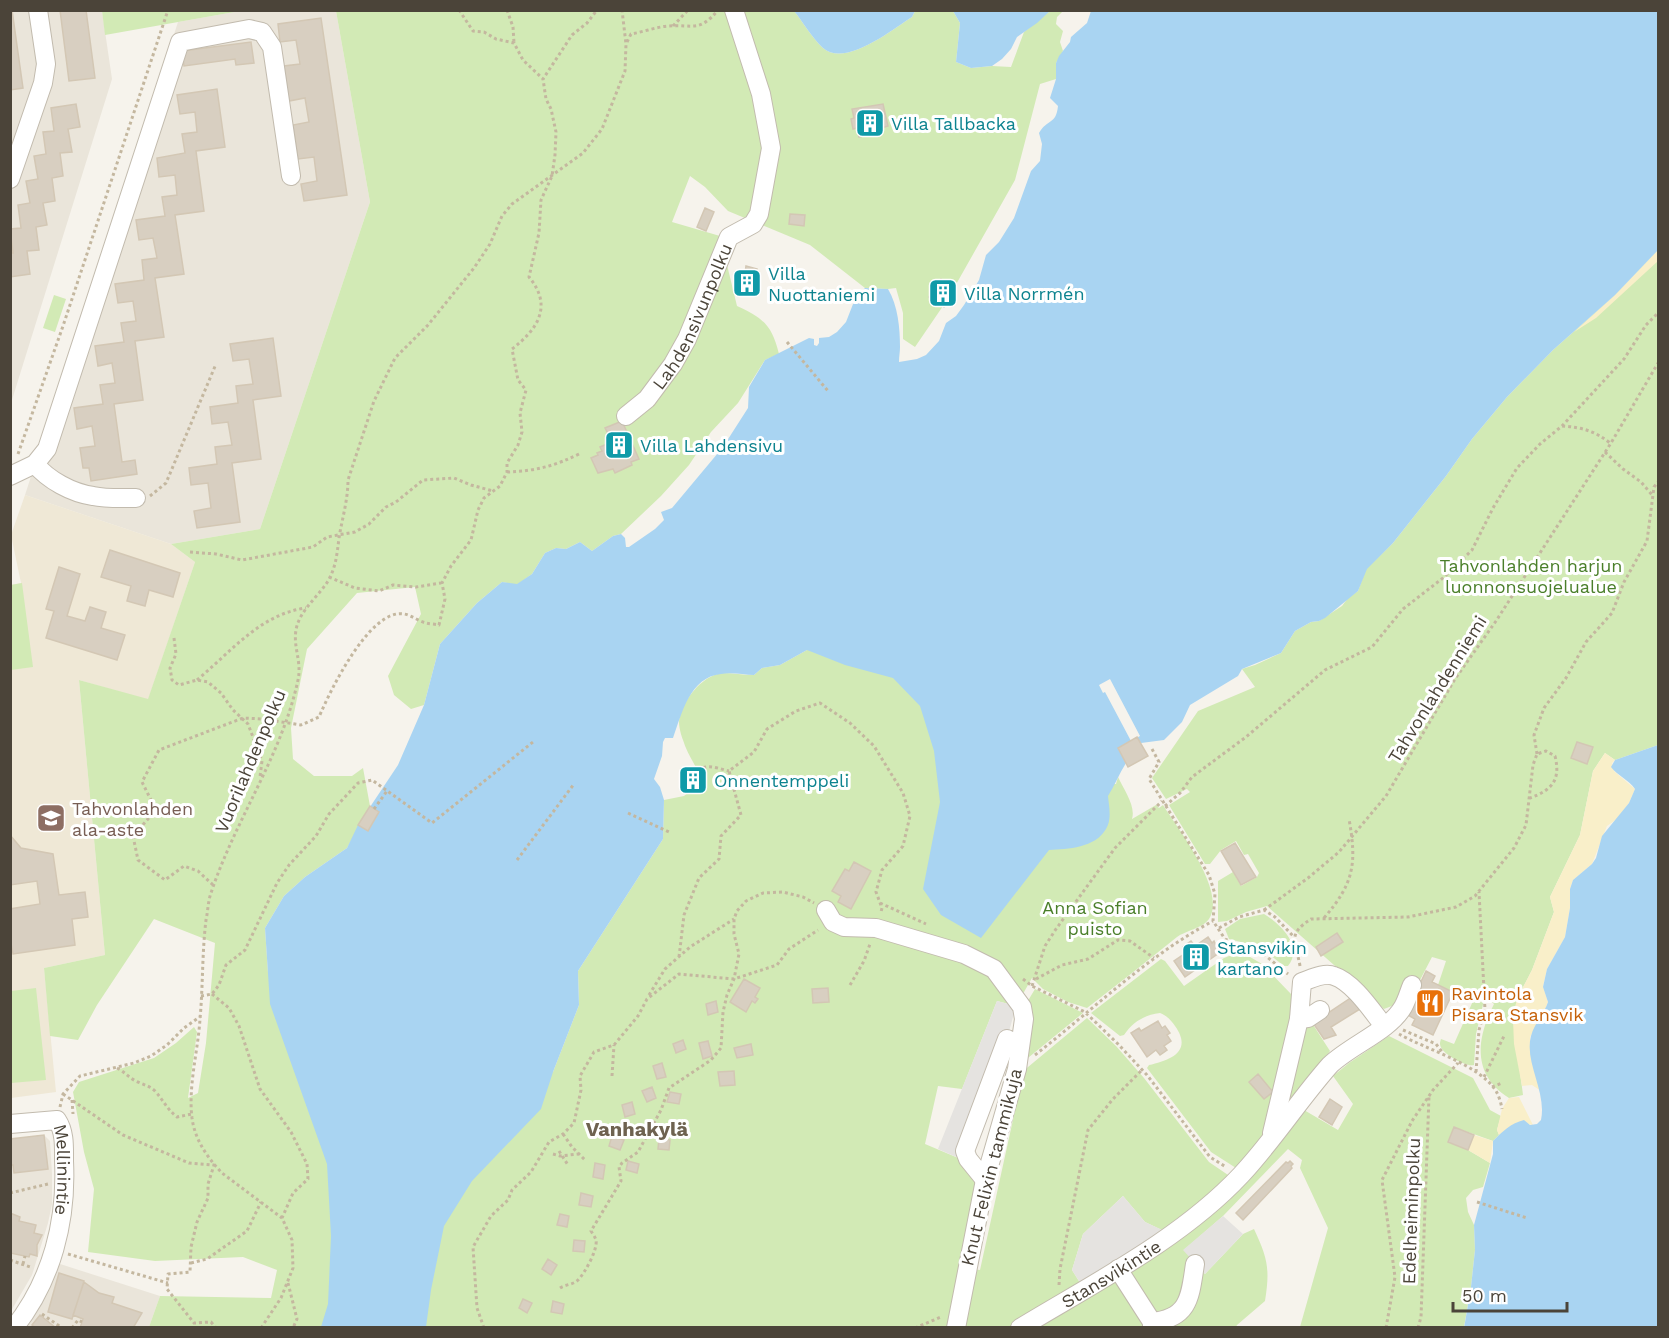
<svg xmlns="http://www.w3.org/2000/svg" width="1669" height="1338" font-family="'Work Sans',sans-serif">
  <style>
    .residential { fill: #eae5da }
    .education { fill: #efe8d6 }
    .green { fill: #d2eab5 }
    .sand { fill: #f9efc9 }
    .parking { fill: #e5e3e0 }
    .water { fill: #a9d4f2 }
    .pier { fill: #f6f3ec }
    .building { fill: #d8cfc1; stroke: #d3c7b4; stroke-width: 1.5 }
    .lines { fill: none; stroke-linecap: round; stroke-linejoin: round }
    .minor-casing { stroke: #c2bbae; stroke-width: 20 }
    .path { stroke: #c4b79f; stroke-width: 3; stroke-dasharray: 3 3; stroke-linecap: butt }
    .minor { stroke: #fff; stroke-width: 18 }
    .labels { text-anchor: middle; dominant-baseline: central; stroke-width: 6; stroke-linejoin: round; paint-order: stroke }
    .culture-label { font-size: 18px; fill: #0d838f; stroke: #fff; text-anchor: start }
    .street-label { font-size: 18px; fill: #4b4439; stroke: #fff }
    .park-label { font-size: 18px; fill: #4a7f2a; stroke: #fff }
    .education-label { font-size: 18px; fill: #785e54; stroke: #fff; text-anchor: start }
    .food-label { font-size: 18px; fill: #c56008; stroke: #fff; text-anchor: start }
    .neighbourhood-label { font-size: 20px; font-weight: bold; fill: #6e6250; stroke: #fff }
  </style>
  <rect width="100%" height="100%" fill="#f6f3ec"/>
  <path class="residential" d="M11,11H102L112,79L11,403Z
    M240,11H336L370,202L260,529L171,544L25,495L178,22Z
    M44,1135L50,1141L52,1174V1204L48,1223L32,1275L11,1311V1139Z
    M57,1263L160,1296L149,1327L23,1328Z"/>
  <path class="education" d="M25,495L171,544L195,562L148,700L79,680L105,955L44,968L56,1092L11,1098L10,585L21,583L11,535Z"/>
  <path class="green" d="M102,11V10L240,11L105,35Z
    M336,11H794C803,22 812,38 823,48C845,68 893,29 912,17L915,11H953L960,23L956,62L971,68L992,66L1011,67L1024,32L1050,11H1063L1057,17L1056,24L1063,31L1060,42L1063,51L1056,63V79L1040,84L1015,180L954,288L947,281L946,283L941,280L930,296L943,306L915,347L903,339V313L896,288L888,289L865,288L810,245L728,211L705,187L690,176L672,222L720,236L737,306C763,318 772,325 779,354L765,360L738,403L711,432L689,465L661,496L621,534L613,536L592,551L580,542L566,549L556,548L545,553L532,574L517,585L502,582L477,603L440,644L424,705L411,709L394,695L388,676L421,614L415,587L357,593L307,649L291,728L293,759L314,776H352L363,768L370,806L347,848L305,877L284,896L265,928L268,973L338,1055L382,1100L409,1107L452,1109L468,1127L485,1109L495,1092L553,1072L579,1005L578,971L663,839L664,800L684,796L701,782C700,770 687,755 683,740C681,735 679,727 679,722C680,703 702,675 722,673C732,673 744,675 754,675L762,668L780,665L807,650L852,637L905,634L936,641L954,662L971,773L979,790L997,791L1010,784L1028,786L1068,798L1098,783L1116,784L1118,777C1124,790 1136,806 1132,819L1156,805L1159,808L1163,805C1178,829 1227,891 1209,919C1203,928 1185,931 1177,937C1147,961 1117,985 1087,1008L1068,1002L1043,989L1032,978L1016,1006L997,1001L962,1089L938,1086L925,1144L963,1160L976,1181L958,1267L980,1270L1016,1106L1022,1072L1087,1018L1116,1046L1144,1078L1209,1162L1231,1177L1203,1205L1166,1232L1145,1222L1123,1196L1083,1234L1072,1270L1082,1286L1064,1297L1069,1304C1118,1274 1171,1247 1214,1208C1247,1179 1276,1144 1304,1110L1338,1130L1353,1104L1333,1076L1349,1063L1389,1036L1473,1078L1490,1110L1501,1116L1497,1130L1499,1135L1493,1141L1454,1127L1448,1142L1468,1150L1490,1163L1483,1187L1473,1190L1466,1198L1468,1212L1474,1225L1475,1250L1471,1287L1464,1327H1300L1328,1228L1300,1168L1302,1160L1288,1149L1223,1216L1184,1250L1205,1274L1243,1234L1254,1229C1268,1259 1270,1269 1265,1301L1237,1325L1236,1327H149L160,1296L271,1298L277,1270L243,1257L155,1261L88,1252L94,1189L84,1152L73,1092L79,1082L154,1058L176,1043L194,1027L197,1032L188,1098L198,1093L206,1043L215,943L154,919L97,1005L78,1040L50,1036L44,968L105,955L79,680L148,699L195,562L171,544L260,529L370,202Z
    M1658,250V745L1615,760L1605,753L1593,771L1580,835L1550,897L1554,912L1532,970L1517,999L1513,1018L1523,1095L1509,1098C1472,1075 1476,1039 1494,1004L1485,996L1476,1034L1474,1065C1466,1067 1447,1056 1442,1049C1439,1044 1440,1043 1441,1039L1454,1044L1473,1001L1438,985L1446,961L1432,957L1420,980L1410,975L1397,1004L1384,1009L1267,906L1246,912L1227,921L1218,922V881L1233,872L1241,886L1257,877L1259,873L1248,854L1244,855L1236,841L1221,850L1210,864H1205L1169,805L1190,792L1187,789L1166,799L1152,778L1198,711L1255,687L1242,669L1255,665L1281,653L1295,631L1311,622L1319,621L1342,606L1348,598L1358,591L1366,569L1393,543L1446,476L1472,439L1507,397L1553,350L1615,295Z
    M54,295L66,299L55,332L43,328Z
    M22,583L33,667L11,670V585Z
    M1264,914C1280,924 1304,946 1288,966H1284L1260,947L1229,939L1225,929L1240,919Z
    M1237,953L1245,954L1262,964L1291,994L1296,1011L1262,1143L1236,1168L1211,1152L1147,1068L1149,1065C1171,1060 1193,1051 1175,1026C1171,1020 1167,1016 1160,1013C1144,1015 1133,1022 1124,1035L1120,1036L1091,1013L1161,959L1165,961L1184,986L1224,958Z
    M36,988L46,1080L11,1083V991Z
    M1035,989L1083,1013L1023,1062L1026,1004Z
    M1310,1020L1330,1051L1274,1129L1301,1025Z"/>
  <path class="sand" d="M1658,250V261L1596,318L1574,332L1615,295Z
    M1605,753L1615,760L1612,763L1614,771L1635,789L1629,803L1617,819L1607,826L1592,864L1573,880L1570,889V908L1565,937L1547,969L1543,986L1548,1002L1543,1015L1530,1037L1533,1067L1541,1091L1532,1085L1522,1086L1514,1044L1513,1019L1517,999L1532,970L1554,912L1550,897L1580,835L1593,771Z
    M1519,1097L1533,1125L1518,1122L1499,1135L1497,1130L1502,1109L1509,1098Z
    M1474,1135L1493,1141L1490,1163L1468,1150Z"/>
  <path class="parking" d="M997,1001L1016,1006L1007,1039L963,1160L938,1149Z
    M1123,1196L1145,1222L1171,1234L1084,1289L1072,1270L1083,1234Z
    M1223,1216L1243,1234L1205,1274L1183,1250Z"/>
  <path class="water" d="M794,11H915L912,17C893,29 845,68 823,48C812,38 803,22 794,11Z
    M953,11H1050L1037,23L1017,37L1011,49L1002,59L992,66L971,68L956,62L960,23Z
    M1091,11H1658V250L1615,295L1553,350L1507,397L1472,439L1446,476L1393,543L1367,569L1358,591L1325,618L1319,621L1311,622L1295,631L1281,653L1242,669L1238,676L1190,705L1182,722L1164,740L1141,743L1137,738L1118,748L1126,763C1119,774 1115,785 1108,796C1109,806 1112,820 1106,829C1095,848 1068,849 1049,850L981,938L941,915L923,889L940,802L934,751L920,706L893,678L845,665L807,650L780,665L762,668L754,675C744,675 732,672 721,674C690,677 682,713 673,738H665L663,742L662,756L654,779L660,787L664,800L663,839L578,971L579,1005L553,1072L541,1109L472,1181L444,1226L431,1290L426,1327H321L328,1304L331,1236L327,1164L270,1004L265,928L284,896L305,877L347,848L358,825L398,765L424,705L440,644L477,603L502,582L517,584L532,574L545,553L556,548L566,549L580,542L592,551L613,536L621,534L625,538L626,547H629L655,529L664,520L661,512L672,508L723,447L748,408L749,387L765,360L809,338L814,339V345L817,346L819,343V338L829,337L837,332L846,322L855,299L865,288L888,289C898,306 900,328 900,347C900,352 899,356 899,362L917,359L926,355L939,341L946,323L956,316L964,305L979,280L986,255L999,242L1014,218L1031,171L1040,161L1042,144L1039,133C1048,118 1056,125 1058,106L1050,98L1056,79V63L1059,56L1070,42L1071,37L1087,23Z
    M1658,745V1327L1464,1328L1471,1287L1475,1250L1474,1225L1493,1154V1141C1502,1132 1511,1123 1524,1120L1530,1125L1537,1124L1541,1120C1547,1092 1524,1062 1531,1036C1534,1024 1544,1014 1548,1002L1543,987L1547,969L1565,937L1570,908V889L1573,880L1592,864L1596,858L1602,836L1629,803L1635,789C1629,780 1618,776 1611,767L1615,760Z"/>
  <path class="pier" d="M1110,679L1140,736L1131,741L1105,692L1103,693L1099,685Z"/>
  <path class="building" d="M10,10H12L23,88L10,90Z
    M60,10H86L95,78L69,81Z
    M321,18L347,195L304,201L301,184L317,181L314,157L298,159L293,125L309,122L305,98L289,101L284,66L300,64L296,40L280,42L278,24Z
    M251,42L254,63L236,65L235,59L184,66L182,51Z
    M217,89L225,147L196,151L204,211L175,215L184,274L155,278L164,337L135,341L143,400L114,404L122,462L135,460L137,474L91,481L89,468H83L80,448L95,446L92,426L77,429L74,408L103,404L100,385L115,383L112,363L98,366L95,346L124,342L121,323L136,321L133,301L118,303L115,284L144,280L142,260L157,258L153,238L139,240L136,220L165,216L162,197L177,195L175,175L159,177L157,158L185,153L182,134L197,132L195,112L180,114L177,95Z
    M76,104L80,127L68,129L72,152L60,153L63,176L52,178L55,201L43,203L47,225L36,227L39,250L27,251L30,274L10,277V253H13L10,229L21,228L18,205L30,203L26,181L38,179L34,156L46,154L43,132L54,131L51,108Z
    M883,104L888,126L878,129L879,132L859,137L857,128L853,129L851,119L854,118L852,109Z
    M705,208L714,212L706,231L697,227Z
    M790,214L805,215L804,226L789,224Z
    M746,266L757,269L755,275L760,277L756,294L734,288L738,271L745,273Z
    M941,279L946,283L947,281L956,289L944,307L929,297Z
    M273,338L281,396L253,400L261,459L232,463L240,522L197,528L194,511L211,508L208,483L191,485L189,468L217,464L215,447L232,445L228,422L212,424L210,407L238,403L236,386L253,384L249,359L233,361L230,344Z
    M622,421L639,459L631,462L632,465L615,473L613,469L598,473L591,458L598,455L597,453L602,451L600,447L612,442L605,428Z
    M110,550L180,573L173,597L149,590L145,606L127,601L131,586L101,577Z
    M59,567L80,574L67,616L85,621L90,607L106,612L101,628L125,635L117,660L46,638L54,611L46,609Z
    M1137,737L1148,756L1128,767L1118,748Z
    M1577,742L1593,747L1587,764L1571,758Z
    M370,806L379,812L368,831L358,825Z
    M10,835L21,848L53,854L59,895L85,892L88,917L72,919L75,945L13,954L10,939V909L40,904L37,881L10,885Z
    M1235,843L1256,877L1241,885L1221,851Z
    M854,862L871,871L851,909L838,902L841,896L832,891L845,869L849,871Z
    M1337,933L1343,942L1321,956L1316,947Z
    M1208,937L1212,943L1214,941L1219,953L1185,977L1174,961L1187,952L1183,947L1191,941L1195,946Z
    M1426,971L1435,976L1432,982L1453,992L1433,1035L1412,1025L1415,1019L1406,1014Z
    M744,979L760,988L755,997L758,999L755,1003L752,1001L746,1012L730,1002Z
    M828,988L829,1002L813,1003L812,989Z
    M1352,997L1360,1009L1331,1027L1336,1035L1324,1039L1313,1023Z
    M716,1001L718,1012L708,1015L706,1004Z
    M1158,1021L1162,1028L1165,1026L1170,1033L1167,1035L1171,1041L1164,1046L1167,1050L1160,1055L1156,1050L1147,1057L1131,1033L1139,1028L1141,1031Z
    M683,1040L686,1049L676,1053L673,1044Z
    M708,1041L712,1056L703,1059L699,1043Z
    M751,1044L753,1055L737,1058L734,1048Z
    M662,1063L666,1077L657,1079L653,1066Z
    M734,1071L735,1085L720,1086L718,1072Z
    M1258,1074L1273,1092L1264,1099L1249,1082Z
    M652,1087L656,1098L647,1102L642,1091Z
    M670,1092L681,1094L679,1104L667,1102Z
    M1330,1099L1342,1107L1332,1125L1319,1117Z
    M632,1102L635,1114L625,1117L622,1105Z
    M1454,1127L1474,1135L1468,1150L1448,1142Z
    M44,1135L48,1169L14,1173L13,1165H10V1139Z
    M612,1136L624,1140L620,1150L609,1146Z
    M659,1138L670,1140L669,1150L658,1149Z
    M628,1161L639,1164L637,1173L626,1170Z
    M1290,1161L1293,1164L1291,1166L1292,1168L1243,1220L1236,1213L1286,1162L1288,1163Z
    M595,1163L605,1165L603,1179L593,1177Z
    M581,1193L593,1196L591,1207L579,1205Z
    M10,1213L20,1217L19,1221L36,1225L34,1233L42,1235L37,1245V1256L30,1254L29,1257L10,1253Z
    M560,1214L569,1216L567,1227L557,1225Z
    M574,1240L585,1241L584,1252L573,1251Z
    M548,1259L557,1265L551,1275L542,1269Z
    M59,1273L84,1281L72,1319L48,1312Z
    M84,1282L99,1293L114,1297L112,1303L142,1313L133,1328H80L83,1319L73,1315Z
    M523,1299L532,1303L527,1313L519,1308Z
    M553,1301L564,1304L562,1314L551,1312Z
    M40,1315L56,1328H35L32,1325Z"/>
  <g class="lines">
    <g class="minor-casing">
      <g id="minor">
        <path d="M10,179L43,83L46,64L38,10"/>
        <path id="s1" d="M626,416L647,399L673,364L687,339L729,237L753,224L759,214L771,148L761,94L734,10"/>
        <path d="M35,464C48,480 72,493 93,496C107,499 122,498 136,498"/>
        <path d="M10,476L35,464L47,449L180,42L249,29L262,32L272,47L291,176"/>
        <path d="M826,910L833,922L844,927L876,928L964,954L994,969L1022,1007L1024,1019L1017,1069L985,1180L956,1328"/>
        <path d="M1299,1019L1308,1018L1320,1010"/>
        <path id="s2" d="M10,1124L57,1120C65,1132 64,1147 64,1161C67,1221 52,1280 14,1328"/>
        <path d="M1272,1133L1299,1019L1302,982C1311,979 1324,972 1334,976C1353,982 1372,1011 1384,1026"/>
        <path d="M985,1180L968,1159L965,1151L1007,1039L1019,1045"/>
        <path d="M1118,1269L1152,1322V1328"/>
        <path d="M1152,1322C1190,1318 1190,1296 1195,1264"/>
        <path id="s3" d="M1020,1328C1094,1283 1181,1239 1241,1175C1273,1141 1299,1100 1330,1065C1351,1045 1389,1031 1403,1007C1407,1000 1409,992 1412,985"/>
      </g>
    </g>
    <path class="path" d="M459,10L473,31L484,32L496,39L514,43L523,60L543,79
      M507,10L513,27L514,43
      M673,26L688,10
      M627,42L631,34C643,32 656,27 668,26C693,24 699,33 718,10
      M787,342L828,391
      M1562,426C1581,427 1595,431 1610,443
      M1605,452L1623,469L1641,482L1653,496
      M18,454L63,326L168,10
      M507,472C536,471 555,466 581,453
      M150,496L166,483L216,364
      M190,552L216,554L242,560L313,547L327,537L355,532L369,524L386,507L396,502L423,480L454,478L471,485L493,491
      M329,577L355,588L379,591L393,585L416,587L441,583
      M174,638L176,654L170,668L172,680L179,685L197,680L208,682L221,693L233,710L248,724L262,761L260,777
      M197,680C231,652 260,614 306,608
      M1152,749L1159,762L1149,779L1209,875L1215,894L1213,921L1225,939L1235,944L1261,952L1288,974
      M1537,754L1534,735L1544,708L1566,678L1586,642L1612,613L1624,582L1647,541L1654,487L1658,482
      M695,776C702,761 716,768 729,771
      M1165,806L1180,793L1192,777L1246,737L1325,670L1372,647L1403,609L1443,578L1472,550L1493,508L1517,468L1540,444L1562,426L1624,359L1646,325L1658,313
      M374,809L387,791
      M628,813L671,833
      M517,860L574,784
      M213,885L198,871L184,866L165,880L138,860L133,836L156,810L142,782L159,750L243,718L263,719L301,725L319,717C330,691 370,608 404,614C411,615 418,621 426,623C430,624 435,624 439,625L445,599L442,583L451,566L471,540L478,510L484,498L500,486L507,472V463L518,445L522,432L520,413L526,390L518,380L512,349C538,329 553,306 529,277L539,233L541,200L552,176L555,155L556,132L551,109L546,99L543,79L572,35L587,23L597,10
      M880,903L926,924
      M1264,910L1308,878L1339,852L1386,796L1455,679L1496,621L1611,443L1658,363
      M1324,918C1354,883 1357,864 1349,819
      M1219,928L1239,917L1264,910L1275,917L1294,937
      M679,957L684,915L699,878L719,859L721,836L741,815L729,771L754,752L767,729L796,711L820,703L850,723L874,746L903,793L910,816L903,846L882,870L876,892L882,908L881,912
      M1300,966C1296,942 1286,935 1311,919L1408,917L1456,907L1475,896L1514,848L1526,825L1533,765L1537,754L1546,751L1555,756C1561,780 1552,790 1530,798
      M1023,979L1032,986L1085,1012L1118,1044L1147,1075L1210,1157L1226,1167
      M1036,979L1062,965L1088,959L1118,940L1130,941L1154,958
      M850,985L864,961L870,944
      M1032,986L1045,946L1056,929L1115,848L1162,801
      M212,994L229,1008L239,1026L260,1089L291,1132L307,1164L308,1179L293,1193L282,1218
      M649,995L665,969L690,947L734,919
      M201,996L212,994L219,985L226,965L245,950L277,883L289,865L316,836L329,814L358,783L372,780L432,823L533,742
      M1403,1030L1436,1044L1443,1053
      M1399,1034C1427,1050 1479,1064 1496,1091C1499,1096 1501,1103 1502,1109
      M1035,1055C1094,1009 1147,956 1213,921
      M117,1068C125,1072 130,1079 138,1082C144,1085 150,1086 155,1091C164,1101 166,1108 177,1117L192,1114
      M1476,1072L1479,1030L1485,1010L1479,892
      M612,1076L614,1045
      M1484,1077L1504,1036
      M1492,1087L1502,1083
      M63,1094L123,1135L189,1163L214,1165L208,1184V1198L197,1222L191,1247L190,1272L168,1274L167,1289L194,1323L211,1322L216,1328
      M72,1100L73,1114
      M60,1107L63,1094L80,1076L134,1063L151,1056L167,1045L184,1028L201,1016
      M563,1134L572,1147L585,1160
      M559,1151L568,1165
      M553,1154L560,1156L578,1154
      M10,1193L48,1184
      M1477,1202L1527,1218
      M68,1254L168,1283
      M10,1260L30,1267
      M191,1263L207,1259L247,1231L261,1202
      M23,1264L25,1256
      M288,1283L297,1319L293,1328
      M1059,1285L1060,1269L1088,1130L1113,1099L1142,1070
      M560,1288C566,1284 573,1285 578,1280C585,1273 598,1249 596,1240C595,1237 593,1234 591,1231L621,1181L619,1167L622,1163L638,1152L661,1110L669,1088L711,1060L721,1048L723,1012L727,995L734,979L739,954L734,934V919L737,911L746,901L763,893L783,892L803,897L814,903
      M42,1314L62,1328
      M72,1328L78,1320L82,1322
      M261,1328L281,1298L293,1268L292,1240L282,1218L222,1173C207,1157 195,1140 192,1118C188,1086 198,1051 200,1019C203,986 202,953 206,920C208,911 208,901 211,893C235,820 282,755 298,680C302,662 293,647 296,630C299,611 318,597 328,581C336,567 337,554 339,538C342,519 348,500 348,480L374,401L395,358L428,325L474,268L490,244L502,216L512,204L583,153L602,129L625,71L626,44L622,10
      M484,1328L477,1308L473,1247L491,1216L508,1200L512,1190L531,1172L549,1142L563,1134L574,1123L581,1090L580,1076L594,1052L614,1045L638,1016L647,999L679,974L734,979L777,965L789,949L818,930
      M915,1328L941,1317
      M1386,1328L1395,1277L1382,1180L1412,1121L1433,1090L1458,1063
      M1418,1328L1421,1317L1429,1096"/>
    <use href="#minor" class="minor"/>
  </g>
  <defs>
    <g id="building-square" transform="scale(1.5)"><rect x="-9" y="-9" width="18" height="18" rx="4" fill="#0f9aa8" stroke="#fff"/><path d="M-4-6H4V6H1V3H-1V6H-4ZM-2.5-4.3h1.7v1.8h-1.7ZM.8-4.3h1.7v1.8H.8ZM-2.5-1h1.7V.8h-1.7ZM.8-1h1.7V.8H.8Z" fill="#fff"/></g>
    <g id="school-square" transform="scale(1.5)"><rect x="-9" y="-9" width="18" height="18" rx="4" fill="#8d6e63" stroke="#fff"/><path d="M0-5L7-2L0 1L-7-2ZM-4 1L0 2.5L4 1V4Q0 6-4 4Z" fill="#fff"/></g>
    <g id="restaurant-square" transform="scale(1.5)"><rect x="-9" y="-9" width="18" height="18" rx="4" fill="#e8710a" stroke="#fff"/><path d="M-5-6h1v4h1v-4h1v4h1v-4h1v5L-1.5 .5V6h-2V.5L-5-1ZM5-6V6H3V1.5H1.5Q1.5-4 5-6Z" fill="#fff"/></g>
  </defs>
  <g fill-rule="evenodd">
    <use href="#building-square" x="870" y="123"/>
    <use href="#building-square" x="747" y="283"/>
    <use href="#building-square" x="943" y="293"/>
    <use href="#building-square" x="619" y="445"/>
    <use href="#building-square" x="693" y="780"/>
    <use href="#school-square" x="51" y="818"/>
    <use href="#building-square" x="1196" y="957"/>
    <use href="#restaurant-square" x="1430" y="1003"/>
  </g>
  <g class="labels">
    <g class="culture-label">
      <text x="891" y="123">Villa Tallbacka</text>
      <text x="768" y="273">Villa<tspan x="768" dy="21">Nuottaniemi</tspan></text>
      <text x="964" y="293">Villa Norrmén</text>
      <text x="640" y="445">Villa Lahdensivu</text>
      <text x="714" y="780">Onnentemppeli</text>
      <text x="1217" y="947">Stansvikin<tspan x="1217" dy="21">kartano</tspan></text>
    </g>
    <g class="street-label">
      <text stroke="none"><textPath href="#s1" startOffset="122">Lahdensivunpolku</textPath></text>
      <text transform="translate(1437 689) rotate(-58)">Tahvonlahdenniemi</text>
      <text transform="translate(250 761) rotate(-67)">Vuorilahdenpolku</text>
      <text transform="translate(991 1167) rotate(-76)">Knut Felixin tammikuja</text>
      <text stroke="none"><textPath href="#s2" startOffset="98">Mellinintie</textPath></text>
      <text transform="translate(1411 1211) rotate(-88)">Edelheiminpolku</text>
      <text stroke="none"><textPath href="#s3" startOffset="106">Stansvikintie</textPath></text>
    </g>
    <g class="park-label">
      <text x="1531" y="565">Tahvonlahden harjun<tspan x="1531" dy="21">luonnonsuojelualue</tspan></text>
      <text x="1095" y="907">Anna Sofian<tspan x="1095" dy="21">puisto</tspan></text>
    </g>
    <g class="education-label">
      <text x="72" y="808">Tahvonlahden<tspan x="72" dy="21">ala-aste</tspan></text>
    </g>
    <g class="food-label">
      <text x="1451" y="993">Ravintola<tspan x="1451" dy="21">Pisara Stansvik</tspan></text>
    </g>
    <g class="neighbourhood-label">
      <text x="637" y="1129">Vanhakylä</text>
    </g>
  </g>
  <rect width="1669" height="1338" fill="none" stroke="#4b4439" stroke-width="24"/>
  <path d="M1453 1302v9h114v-9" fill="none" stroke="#4b4439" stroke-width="3"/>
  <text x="1462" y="1302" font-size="18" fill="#4b4439" stroke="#ffffff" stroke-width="4.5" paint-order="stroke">50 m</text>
</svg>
